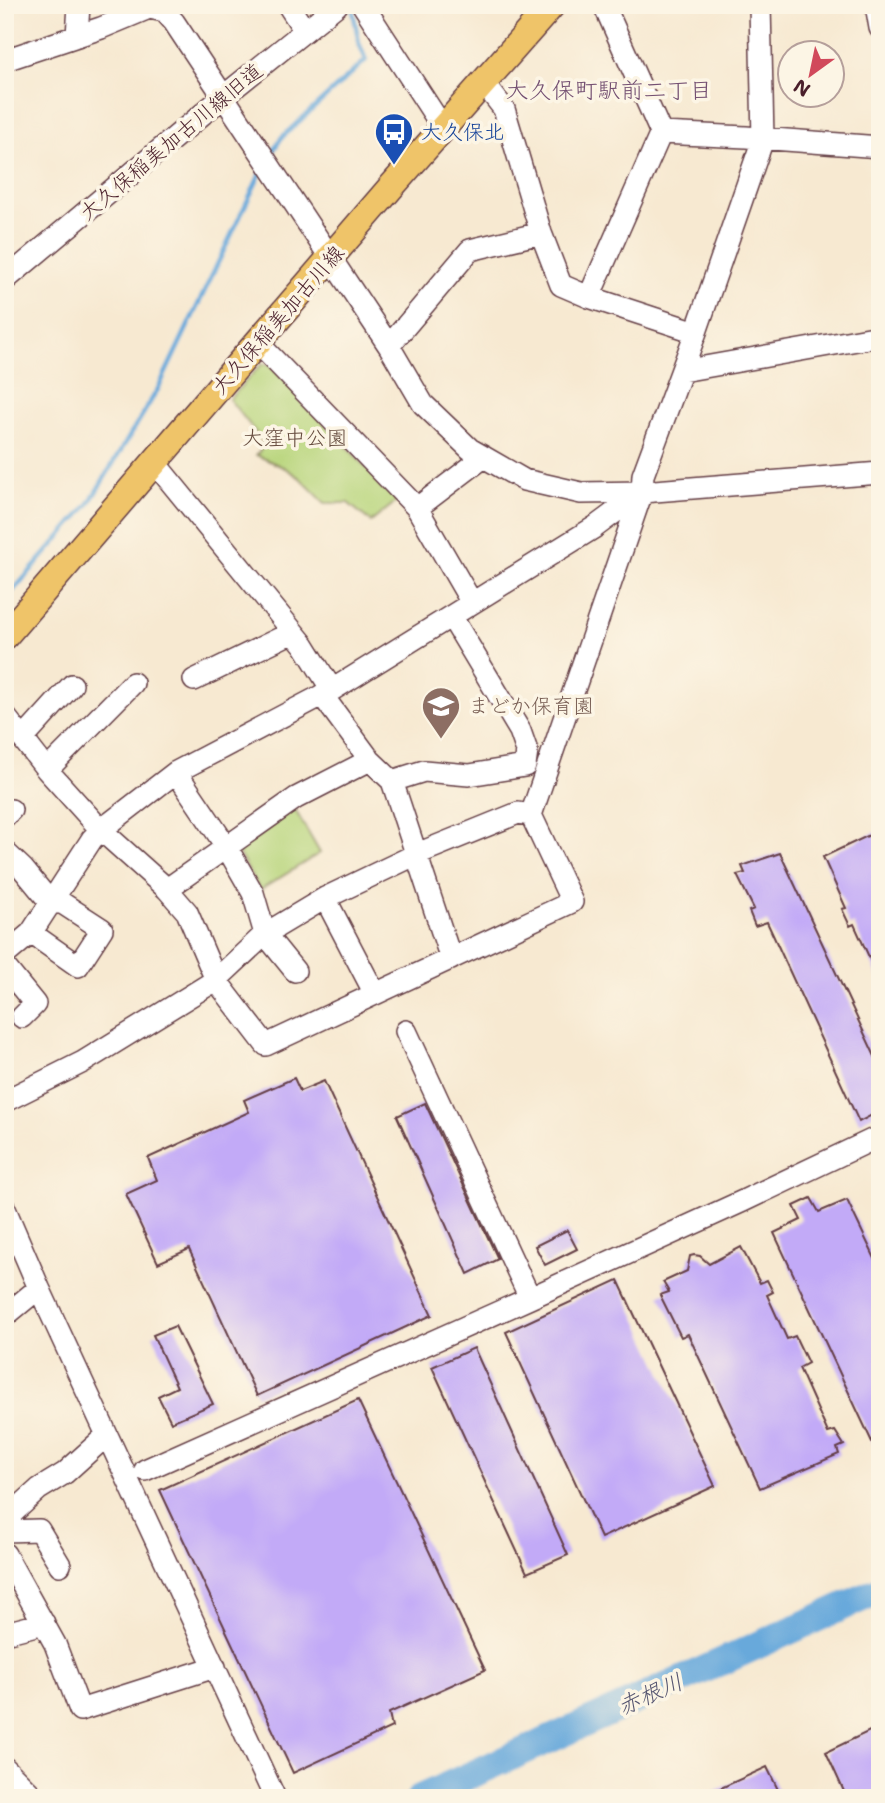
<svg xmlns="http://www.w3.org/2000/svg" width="885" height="1803" font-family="'Shantell Sans','Klee One',sans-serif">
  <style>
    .green { fill: #b8d57b; stroke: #817a53; stroke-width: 2 }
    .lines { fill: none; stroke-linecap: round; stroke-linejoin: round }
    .stream { stroke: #67a9db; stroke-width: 4.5 }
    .river { stroke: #67a9db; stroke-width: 28 }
    .building { fill: #c2aaf7 }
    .minor-casing { stroke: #643d44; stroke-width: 24 }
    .major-casing { stroke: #643d44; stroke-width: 29 }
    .minor { stroke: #fff; stroke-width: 21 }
    .major { stroke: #efc469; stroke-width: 26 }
    .labels { text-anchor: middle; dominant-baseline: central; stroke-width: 7; stroke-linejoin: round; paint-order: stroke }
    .transit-label { font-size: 21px; fill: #164399; stroke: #fcf5e5; text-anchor: start }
    .street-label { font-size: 21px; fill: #4a1f2b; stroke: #fcf5e5 }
    .park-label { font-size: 21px; fill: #664c3f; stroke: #fcf5e5 }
    .education-label { font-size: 21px; fill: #785e54; stroke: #fcf5e5; text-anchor: start }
    .neighbourhood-label { font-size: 23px; fill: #745072; stroke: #fcf5e5 }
    .water-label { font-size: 23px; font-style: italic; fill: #565671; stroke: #fcf5e5 }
  </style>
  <rect width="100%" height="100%" fill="#fcf5e5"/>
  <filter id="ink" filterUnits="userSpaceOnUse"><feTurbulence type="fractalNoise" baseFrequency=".0143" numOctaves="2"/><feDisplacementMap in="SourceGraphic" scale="14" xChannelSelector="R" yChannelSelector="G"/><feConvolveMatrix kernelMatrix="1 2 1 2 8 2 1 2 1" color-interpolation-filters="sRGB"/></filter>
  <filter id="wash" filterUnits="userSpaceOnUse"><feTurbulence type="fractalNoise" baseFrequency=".00686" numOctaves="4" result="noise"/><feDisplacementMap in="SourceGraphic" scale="28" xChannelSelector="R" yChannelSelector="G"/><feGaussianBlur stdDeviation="1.57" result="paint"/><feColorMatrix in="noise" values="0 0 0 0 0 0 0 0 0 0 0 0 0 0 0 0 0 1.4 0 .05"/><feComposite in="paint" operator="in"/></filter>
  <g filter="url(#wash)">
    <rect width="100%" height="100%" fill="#f7e9d1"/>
    <path class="green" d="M262,364L271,365L397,501L371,522L348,503H325L300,478L285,468L256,455L264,446L261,439L229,399Z
      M294,808L320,853L260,890L237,851Z"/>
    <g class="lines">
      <path class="stream" d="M271,154L282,137L366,60L359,43L352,5
        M5,600L88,505L158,389L263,168"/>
      <path class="river" d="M420,1798L880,1590"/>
    </g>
    <g id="blocks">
      <path class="building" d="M880,830V981L854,924L850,926L842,909L846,908L823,857Z
        M780,853L880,1067V1111L859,1122L767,922L755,926L749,911L754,909L737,875L745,873L742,866Z
        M294,1078L300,1091L324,1081L432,1315L257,1396L189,1249L158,1263L126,1194L157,1180L148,1158L249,1112L244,1100Z
        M425,1103L498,1259L468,1274L397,1116Z
        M811,1198L819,1212L847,1200L880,1269V1459L774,1233L801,1220L794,1206Z
        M567,1230L577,1249L545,1265L535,1246Z
        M741,1247L760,1283L767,1280L773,1292L767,1295L787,1339L795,1336L808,1363L799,1368L828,1433L835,1431L844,1445L837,1448L839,1454L760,1488L688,1334L681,1337L660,1295L669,1292L663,1282L687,1271L690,1256L694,1255L700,1256L709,1264Z
        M618,1280L715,1486L601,1538L506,1332Z
        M175,1326L213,1404L171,1422L158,1396L177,1387L153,1335Z
        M474,1348L568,1555L527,1573L432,1367Z
        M358,1400L485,1670L389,1713L392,1727L293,1773L160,1490Z
        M880,1726V1798H847L826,1752Z
        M767,1767L782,1798H699Z"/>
    </g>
  </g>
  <g filter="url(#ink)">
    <use href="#blocks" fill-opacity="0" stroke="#643d44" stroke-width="2"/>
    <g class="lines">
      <g class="minor-casing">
        <path id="minor" d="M288,5L305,31
          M363,5L443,128
          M604,5L661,133L746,137L880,147
          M876,5L880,28
          M77,36L79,5
          M5,60L101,28L149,8L164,11L174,22L389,346L423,404L470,449L524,480L581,493L642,492L880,473
          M483,82L504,109L541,233L561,285L589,297L696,332
          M5,280L224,96L337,5
          M589,297L661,133
          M258,343L417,508L484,457
          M389,346L470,250L541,233
          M682,371L880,336
          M155,463L304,645L332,690
          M417,508L472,603
          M194,680L293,632
          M322,695L370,760L392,781L451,959
          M5,716L47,770L101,830L167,889L187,912L216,980L266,1045L572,902L531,815L642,492L643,475L696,332L763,139L760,5
          M23,739L72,685
          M47,770L133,683
          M176,772L226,846L253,893L265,934L295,971
          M392,781L424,771L469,775L525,766L527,751L520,731L451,616
          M5,816L11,810
          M5,852L23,869L51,903H62L102,929L78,966L31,933
          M167,889L296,798L370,760
          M325,898L375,994
          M5,955L31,933L92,839L101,830L176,772L332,690L595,527L642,492
          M5,967L35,1004L22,1017
          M406,1031L530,1298
          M5,1101L83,1062L216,980L265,934L325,898L417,854L518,813L531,815
          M5,1209L39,1288L275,1798
          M5,1316L39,1288
          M145,1470L530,1298L743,1201L880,1136
          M5,1520L39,1489L65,1473L107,1435
          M5,1531L39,1530L60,1565
          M5,1554L55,1644L80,1710L215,1667
          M5,1633L44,1623
          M5,1768L35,1798"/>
      </g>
      <g class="major-casing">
        <path id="major" d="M5,636L392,186L552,5"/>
      </g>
      <use href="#minor" class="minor"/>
      <use href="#major" class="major"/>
    </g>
  </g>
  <defs>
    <g id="bus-pin" transform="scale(2.0125)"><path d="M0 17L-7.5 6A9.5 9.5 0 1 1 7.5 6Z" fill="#1a4fb4" stroke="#fcf5e5"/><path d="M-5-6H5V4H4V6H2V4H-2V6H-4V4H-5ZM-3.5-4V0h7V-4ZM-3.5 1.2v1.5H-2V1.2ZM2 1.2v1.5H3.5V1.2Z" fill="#fff"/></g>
    <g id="school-pin" transform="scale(2.0125)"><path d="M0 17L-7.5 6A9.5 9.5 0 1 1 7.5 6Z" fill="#8d6e63" stroke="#fcf5e5"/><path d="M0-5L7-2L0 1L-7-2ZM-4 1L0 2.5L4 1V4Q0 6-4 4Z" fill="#fff"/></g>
  </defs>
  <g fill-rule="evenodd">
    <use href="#bus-pin" x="394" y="132"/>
    <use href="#school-pin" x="441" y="706"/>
  </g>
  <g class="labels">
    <g class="transit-label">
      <text x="421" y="132">大久保北</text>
    </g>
    <g class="street-label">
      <text transform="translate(171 142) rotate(-40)">大久保稲美加古川線旧道</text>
      <text transform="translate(278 320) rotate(-49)">大久保稲美加古川線</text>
    </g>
    <g class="park-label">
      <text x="295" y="438">大窪中公園</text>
    </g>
    <g class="education-label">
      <text x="468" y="706">まどか保育園</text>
    </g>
    <g class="neighbourhood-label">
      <text x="609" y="90">大久保町駅前二丁目</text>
    </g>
    <g class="water-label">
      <text transform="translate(650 1694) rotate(-24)">赤根川</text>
    </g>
  </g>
  <rect width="885" height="1803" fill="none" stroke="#fcf5e5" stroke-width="28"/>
  <g transform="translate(811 74) rotate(213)"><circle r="33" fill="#fcf5e5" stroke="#b59f9b" stroke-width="2"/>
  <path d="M0-5L12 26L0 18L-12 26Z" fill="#d1495b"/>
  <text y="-10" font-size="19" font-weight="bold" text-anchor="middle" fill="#4a1f2b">N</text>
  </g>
</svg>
